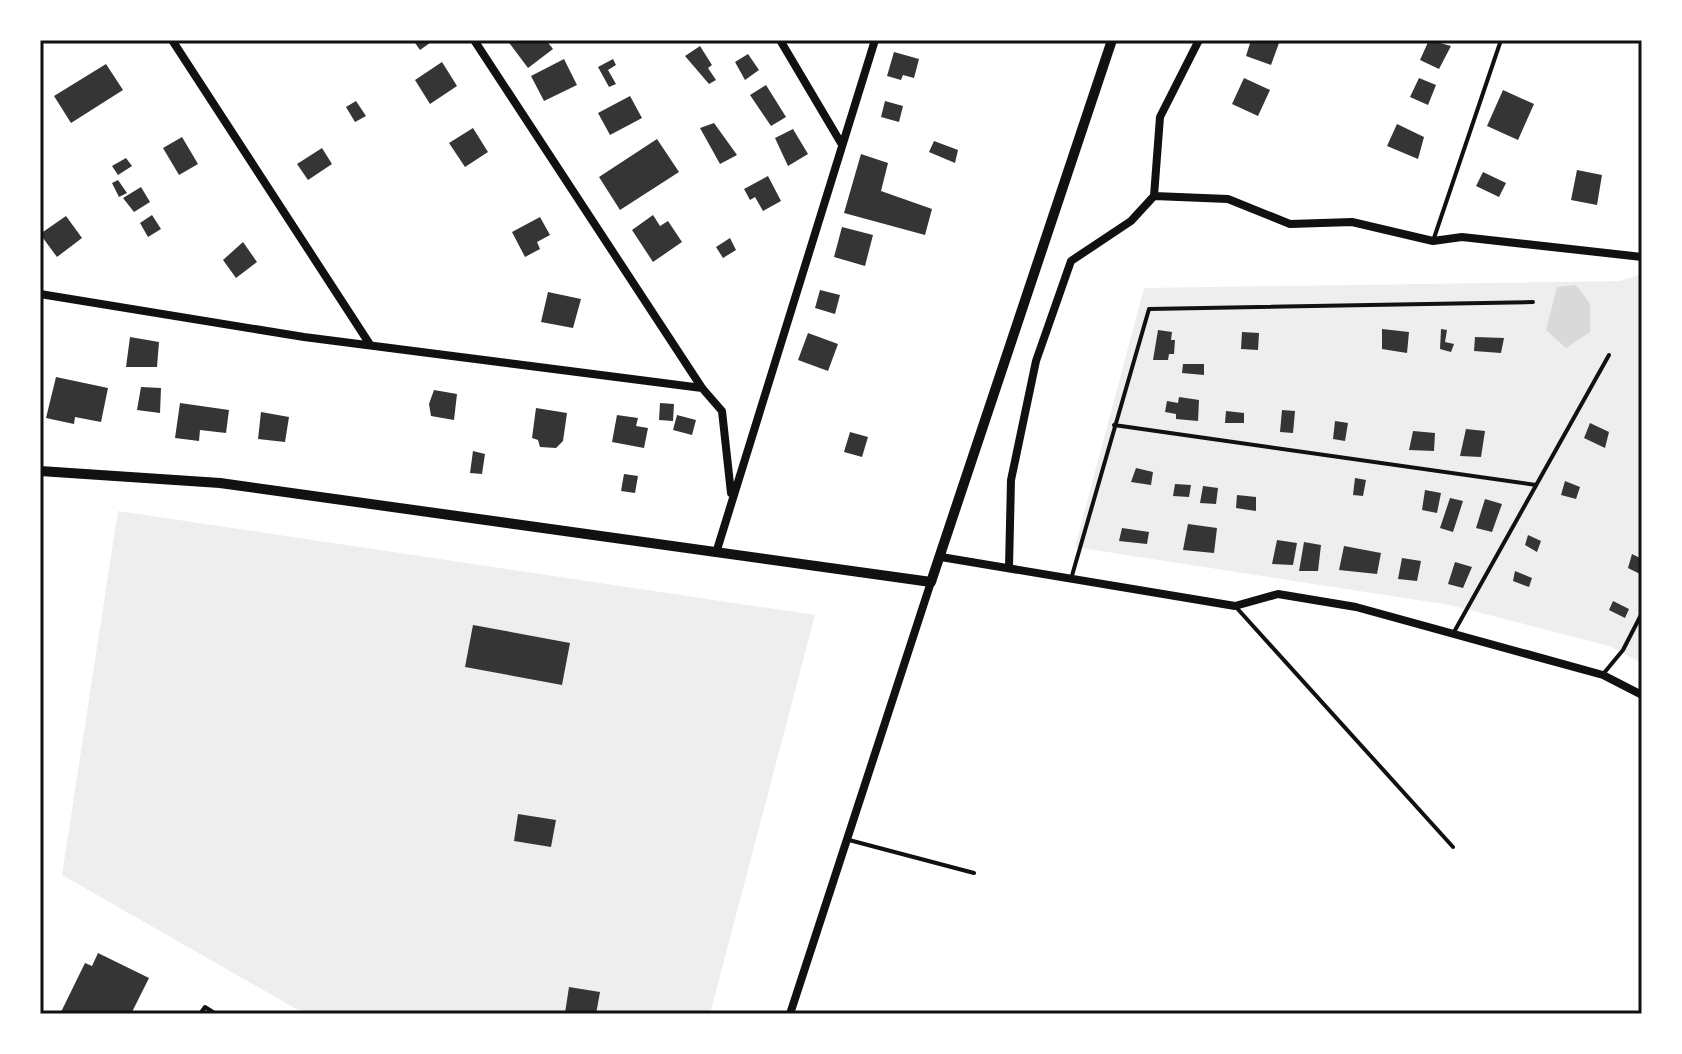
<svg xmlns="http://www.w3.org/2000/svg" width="1682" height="1054" font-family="'PT Sans',sans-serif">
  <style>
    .green { fill: #eee }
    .water { fill: #d9d9d9 }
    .building { fill: #353535 }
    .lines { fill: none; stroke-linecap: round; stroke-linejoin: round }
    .service { stroke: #111; stroke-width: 4 }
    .minor { stroke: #111; stroke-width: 8 }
    .tertiary { stroke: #111; stroke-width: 10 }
    .neatline { fill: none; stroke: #111; stroke-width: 3 }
  </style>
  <rect width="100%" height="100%" fill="#fff"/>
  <path class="green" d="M1642,274V663L1609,646L1450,605L1075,547L1144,288L1620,281Z
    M118,511L815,615L710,1014H305L62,875Z"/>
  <path class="water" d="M1576,285L1590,304V332L1566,348L1546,330L1557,287Z"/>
  <path class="building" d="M413,40H434L420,50Z
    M507,40H546L553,49L528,68Z
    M1251,40L1279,43L1271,65L1246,56Z
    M1429,40L1451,46L1439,69L1420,60Z
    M700,46L712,65L708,68L716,80L709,84L685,56Z
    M894,52L919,59L914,78L903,75L901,80L887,76Z
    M748,54L759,70L745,80L735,62Z
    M564,59L577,85L544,101L531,76Z
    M613,59L616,65L608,70L616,84L609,87L598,67Z
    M442,62L457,86L430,104L415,80Z
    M106,64L123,90L71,123L54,96Z
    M1244,78L1270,90L1258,116L1232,104Z
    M1419,78L1436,85L1428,105L1410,97Z
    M766,85L786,117L771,126L750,95Z
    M1503,90L1534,104L1518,140L1487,126Z
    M630,96L642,118L610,135L598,113Z
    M356,101L366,116L355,122L346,107Z
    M885,101L903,106L899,122L881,117Z
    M714,123L737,155L720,164L700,128Z
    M1397,124L1424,137L1418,159L1387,146Z
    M473,128L488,152L465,167L449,143Z
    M793,129L808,154L788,166L775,138Z
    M182,137L198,164L179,175L163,148Z
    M657,139L679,172L620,210L599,177Z
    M934,141L958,150L955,163L929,152Z
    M322,148L332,164L308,180L297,164Z
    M861,154L888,163L881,191L932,209L925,235L844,213Z
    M126,158L132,166L118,175L112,166Z
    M1577,170L1602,175L1597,205L1571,200Z
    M1483,172L1506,183L1499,197L1476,186Z
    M768,176L781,201L763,211L755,197L750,200L744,189Z
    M118,180L127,193L119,197L112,183Z
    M141,187L150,202L134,212L123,198Z
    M152,215L161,229L148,237L140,223Z
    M653,215L660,226L668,221L682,242L653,262L632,230Z
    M66,216L82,238L57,257L40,234Z
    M540,217L550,235L537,242L540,249L525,257L512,232Z
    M842,227L873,235L865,266L834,257Z
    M730,238L736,250L723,258L716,247Z
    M243,242L257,262L236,278L223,260Z
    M820,290L840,295L835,314L815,308Z
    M548,292L581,299L573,328L541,322Z
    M1382,329L1409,332L1407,353L1382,349Z
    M1441,329L1447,330L1445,342L1454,344L1451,352L1440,349Z
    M1158,330L1172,332L1171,340H1175L1174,354H1169L1168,360H1153Z
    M1242,332L1259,333L1258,350L1241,349Z
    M808,333L838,344L828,371L798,360Z
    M130,337L159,342L157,367H126Z
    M1475,337L1504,338L1501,353L1474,351Z
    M1183,364H1204V375L1182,373Z
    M56,377L108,388L101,422L75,417L74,424L46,418Z
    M141,387L161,388L160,413L137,410Z
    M434,390L457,394L454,420L431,416L429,404Z
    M1179,397L1199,400L1198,421L1176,419V414L1165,412L1167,401L1178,403Z
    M180,403L229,410L226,433L200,430L199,441L175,438Z
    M660,403L674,404L673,421L659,420Z
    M536,408L567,413L563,441L556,448L540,447L538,440L532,438Z
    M1282,410L1295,411L1293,433L1280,432Z
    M1226,411L1244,413V423H1225Z
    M261,412L289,417L285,442L258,439Z
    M617,415L638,418L636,426L648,428L644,448L612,442Z
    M677,415L696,420L692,435L673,430Z
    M1335,421L1348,423L1345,441L1333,439Z
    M1590,423L1609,432L1605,448L1584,438Z
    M1466,429L1485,431L1481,457L1460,456Z
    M1413,431L1435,433L1434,451L1409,450Z
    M850,432L868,437L862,457L844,452Z
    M473,451L485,454L482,474L470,473Z
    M1136,468L1153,472L1151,485L1131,482Z
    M624,474L638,476L635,493L621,491Z
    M1355,478L1366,480L1363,496L1353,495Z
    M1565,481L1580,487L1576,499L1561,495Z
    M1175,484L1191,485L1189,497L1173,496Z
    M1203,486L1218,488L1216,504L1200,503Z
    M1425,490L1441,493L1437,513L1422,510Z
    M1237,495L1256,497V511L1236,508Z
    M1450,498L1463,501L1453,532L1440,528Z
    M1485,499L1502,504L1492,532L1476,528Z
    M1188,524L1217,528L1214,553L1183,550Z
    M1122,528L1149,532L1147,544L1119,541Z
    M1528,535L1541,541L1537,552L1525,545Z
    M1277,540L1297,543L1293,565L1272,564Z
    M1304,542L1321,545L1318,571H1299Z
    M1344,546L1381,553L1377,574L1339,570Z
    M1632,554L1642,559V575L1628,568Z
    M1402,558L1421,561L1417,581L1398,579Z
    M1455,562L1472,567L1463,588L1448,584Z
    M1515,571L1532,578L1529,587L1513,581Z
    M1613,601L1629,609L1625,618L1609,610Z
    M473,625L570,643L562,685L465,667Z
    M518,814L556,820L551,847L514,841Z
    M98,953L149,978L131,1014H60L85,963L92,966Z
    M569,987L600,992L596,1014L565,1013Z"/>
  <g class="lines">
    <path class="service" d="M1434,238L1501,40
      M1114,425L1536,485
      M1071,579L1149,309L1533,302
      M1235,606L1453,847
      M1454,632L1609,355
      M1604,673L1623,650L1642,613
      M849,840L974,873
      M200,1014L205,1007L216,1014"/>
    <path class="minor" d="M172,40L369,343
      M474,40L702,388L722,411L731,493
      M780,40L841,143
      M1154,196L1228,199L1290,224L1352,222L1433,241L1462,237L1642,257
      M40,294L304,337L702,388
      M716,553L875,40
      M941,557L1235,606L1278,594L1356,607L1603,675L1642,695
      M1009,568L1011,480L1036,361L1071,261L1131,221L1154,196L1160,117L1199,40
      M790,1014L931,582"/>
    <path class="tertiary" d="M40,471L220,483L931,582L1112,40"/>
  </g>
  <rect width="1682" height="1054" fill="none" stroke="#ffffff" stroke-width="84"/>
  <rect x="42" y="42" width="1598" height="970" class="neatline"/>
</svg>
